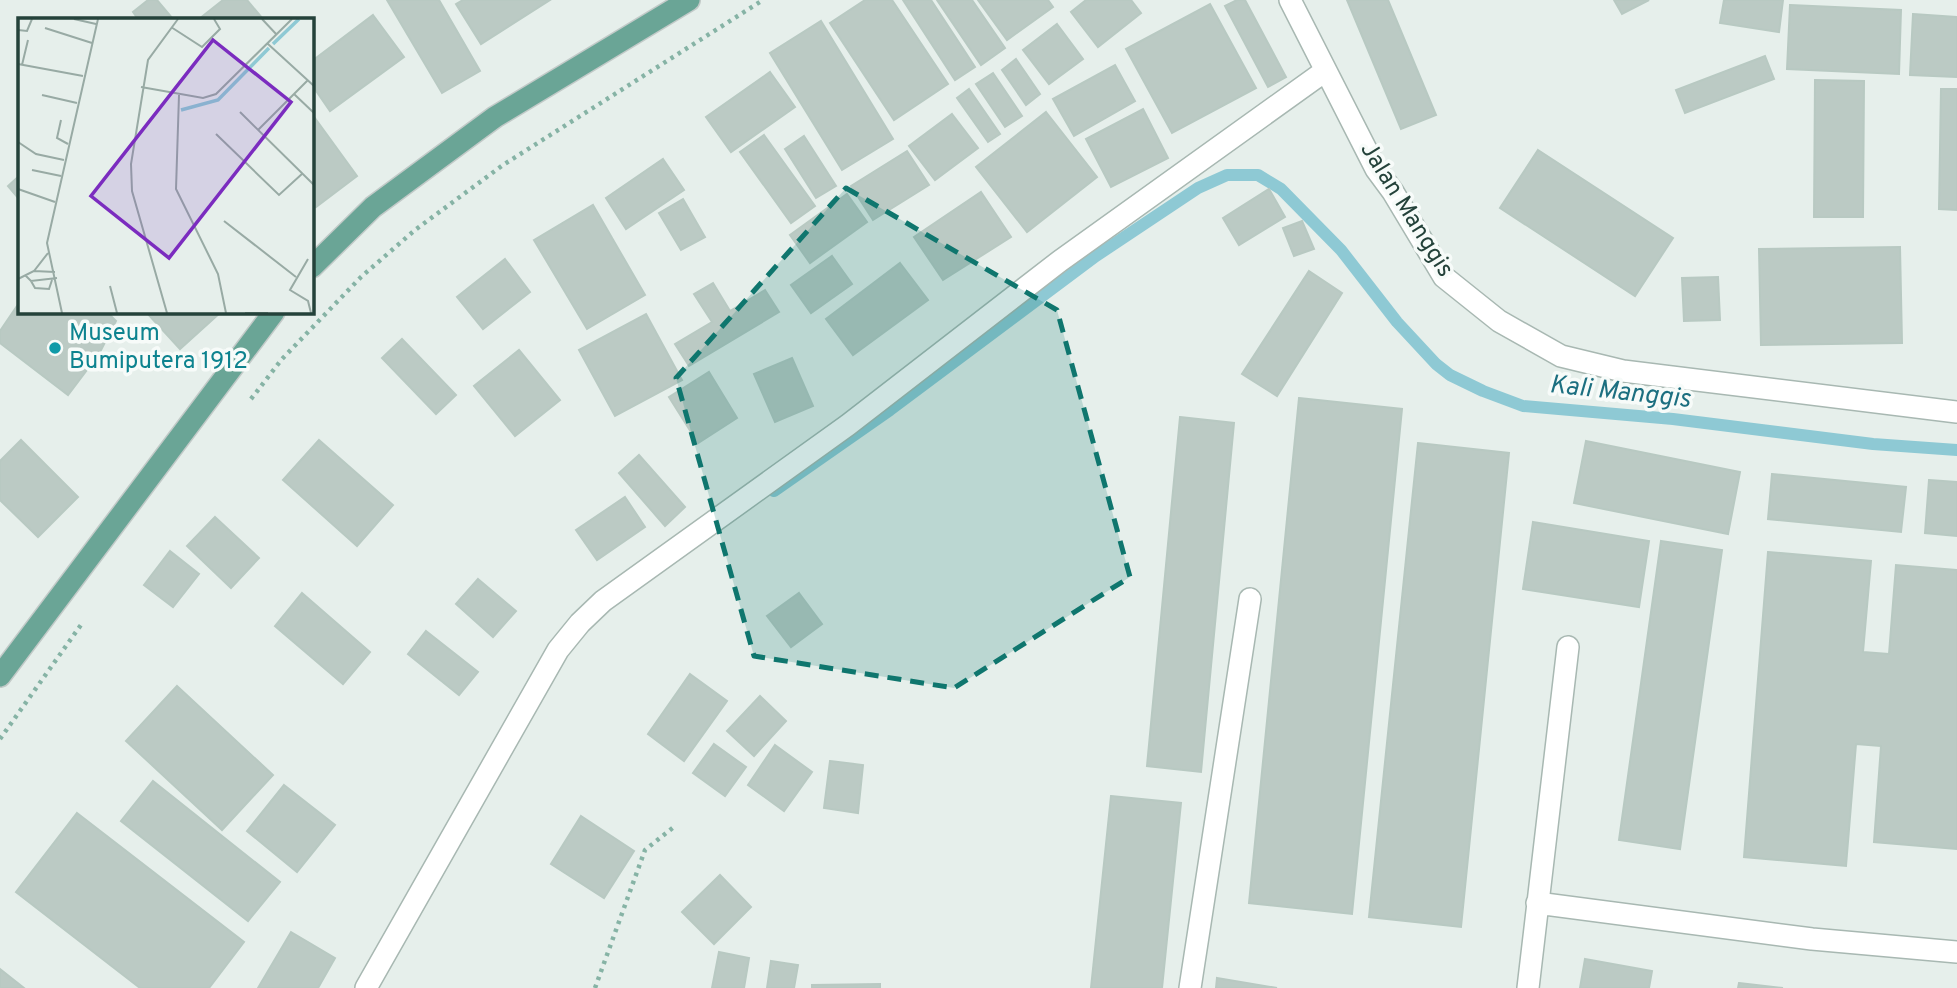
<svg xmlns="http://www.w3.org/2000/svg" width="1957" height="988" font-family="Overpass,sans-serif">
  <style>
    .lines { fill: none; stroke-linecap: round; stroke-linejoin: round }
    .stream { stroke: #8ec9d4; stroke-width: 12 }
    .building { fill: #bbcac4; stroke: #b8c9c2; stroke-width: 2 }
    .minor-casing { stroke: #a8b8b2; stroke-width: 24 }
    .major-casing { stroke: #c2cac8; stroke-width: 24 }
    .path { stroke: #86b3a5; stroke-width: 4.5; stroke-dasharray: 3.5 5; stroke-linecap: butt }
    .minor { stroke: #fff; stroke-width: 21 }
    .major { stroke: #6aa596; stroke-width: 21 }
    .marked { fill: #0f766e; fill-opacity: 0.2; stroke: #0f766e; stroke-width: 5; stroke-dasharray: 14 9; stroke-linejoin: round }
    .culture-dot { fill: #0f9aa8; stroke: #f7fbf9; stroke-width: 2.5 }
    .labels { text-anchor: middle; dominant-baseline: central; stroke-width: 7; stroke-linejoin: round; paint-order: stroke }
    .street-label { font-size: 24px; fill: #24423a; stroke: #f7fbf9 }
    .culture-label { font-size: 24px; fill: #0d838f; stroke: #f7fbf9; text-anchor: start }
    .water-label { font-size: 26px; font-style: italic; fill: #1c6f80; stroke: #f7fbf9 }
    .inset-river { fill: none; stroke: #8ec9d4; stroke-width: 3.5 }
    .inset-road { fill: none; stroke: #98aaa4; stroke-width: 2 }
    .view { fill: #7b2cbf; fill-opacity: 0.15; stroke: #7b2cbf; stroke-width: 3.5 }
    .inset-edge { fill: none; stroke: #24423a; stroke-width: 3.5 }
  </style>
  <rect width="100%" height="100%" fill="#e6efeb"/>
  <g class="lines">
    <path class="stream" d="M774,491L890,410L1096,256L1198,188L1227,175H1258L1281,189L1341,250L1397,322L1436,364L1450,375L1483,391L1523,406L1673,419L1873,444L1957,450"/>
  </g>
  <path class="building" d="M148,0H157L173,19H138L133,12Z
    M223,0H247L263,19H199Z
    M387,0H439L480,71L442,93Z
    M463,0H550L481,44L456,4Z
    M865,0H892L948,84L894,120L830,23Z
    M903,0H931L975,67L955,80Z
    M937,0H972L1005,48L981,65Z
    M978,0H1048L1053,7L1007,40Z
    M1086,0H1131L1141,13L1098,47L1071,12Z
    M1237,0H1245L1286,77L1268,87L1225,6Z
    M1347,0H1388L1436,115L1401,129Z
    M1614,0H1649L1622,14Z
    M1724,0H1783L1779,32L1720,23Z
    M1210,4L1256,88L1172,133L1126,49Z
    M1790,5L1901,10L1899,74L1787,69Z
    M1913,14L1957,17V77L1910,75Z
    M373,15L404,57L330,111L312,85V61Z
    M821,21L893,139L842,170L770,53Z
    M1057,24L1083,59L1049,84L1023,50Z
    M1765,56L1774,79L1685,113L1676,90Z
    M1016,59L1040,94L1026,105L1002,70Z
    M1115,65L1135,101L1074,136L1053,99Z
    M770,72L795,107L731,152L706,117Z
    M993,73L1022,116L1005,127L976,84Z
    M1815,80L1864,81L1863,217H1814Z
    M969,89L1000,134L988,142L957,98Z
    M1941,89H1957V210L1939,209Z
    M1143,109L1168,158L1111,187L1086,139Z
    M1046,112L1097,177L1027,232L976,167Z
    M312,114L357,176L316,207L312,201Z
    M952,114L978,148L935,180L909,146Z
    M764,135L815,206L791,223L740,152Z
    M804,136L836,186L816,198L785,149Z
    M1538,150L1673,238L1635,296L1500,208Z
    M907,151L929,185L873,220L851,186Z
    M663,159L684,190L626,229L606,198Z
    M19,176V199L8,186Z
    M1269,189L1285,217L1239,245L1223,218Z
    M981,192L1011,237L943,280L914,237Z
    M847,194L867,222L810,263L790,235Z
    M683,199L705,237L681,250L659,213Z
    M593,205L645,295L587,329L534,240Z
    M1302,221L1314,249L1294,256L1283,228Z
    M1900,247L1902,343L1761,345L1759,249Z
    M832,256L852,284L811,313L791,285Z
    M505,259L530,292L483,329L457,297Z
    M900,263L928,300L853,355L826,319Z
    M1309,271L1342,293L1277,396L1242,374Z
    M1718,277L1720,320L1684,321L1682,278Z
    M713,283L730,311L765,290L779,312L689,366L675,344L712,322L694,294Z
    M19,303V312H107L116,321L99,354L68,395L0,343V331Z
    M146,312H221L180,349Z
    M646,314L682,380L615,416L579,350Z
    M402,339L456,395L436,414L382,358Z
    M519,350L560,400L515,436L474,386Z
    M792,358L813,406L775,422L754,374Z
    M709,372L737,418L698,443L669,397Z
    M1299,398L1402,409L1352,914L1249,903Z
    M1180,417L1234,423L1201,772L1147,766Z
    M21,440L78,497L38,537L0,500V461Z
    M319,440L393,505L357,546L283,480Z
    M1586,441L1740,472L1728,534L1574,503Z
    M1418,443L1509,453L1461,927L1369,917Z
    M639,455L685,507L665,526L619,473Z
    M1772,474L1906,487L1901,532L1768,519Z
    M1929,480L1957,482V536L1925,533Z
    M625,497L645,527L597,560L576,530Z
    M215,517L259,558L231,588L187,546Z
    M1533,522L1649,541L1639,607L1523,589Z
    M1661,541L1722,550L1680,849L1619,840Z
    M170,551L199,574L173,607L144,585Z
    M1768,552L1871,561L1863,652L1889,654L1896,565L1957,570V849L1874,842L1881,746L1856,744L1846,866L1744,857Z
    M478,579L516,611L493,637L456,604Z
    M302,593L370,652L343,684L275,626Z
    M799,593L822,624L791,647L767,616Z
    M426,631L478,672L459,695L408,654Z
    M690,674L727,701L684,761L648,734Z
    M177,686L273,775L222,830L126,741Z
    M760,696L786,721L754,756L727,731Z
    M714,744L746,767L725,796L693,773Z
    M775,745L812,772L784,811L748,785Z
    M830,761L863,765L858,813L824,808Z
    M153,781L280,882L248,921L121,821Z
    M284,785L335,825L297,872L247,831Z
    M1111,796L1181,803L1162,988H1091Z
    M77,813L244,942L209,988H140L16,892Z
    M581,816L634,851L604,898L551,864Z
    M720,875L751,907L714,944L682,912Z
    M291,932L335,958L318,988H258Z
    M719,952L749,958L744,988H712Z
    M1585,959L1652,971L1649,988H1580Z
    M771,961L798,965L794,988H767Z
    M0,969L24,988H0Z
    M1217,978L1277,988H1216Z
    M1739,983L1783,988H1738Z
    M880,984V988H812V985Z"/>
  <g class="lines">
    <g class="minor-casing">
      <path id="minor" d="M1290,0L1376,169L1393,192L1444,277L1499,321L1561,356L1623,371L1957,412
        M1537,903L1812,939L1957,952
        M366,988L558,650L580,623L603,601L848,425L1060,261L1325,71
        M1190,988L1250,599
        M1528,988L1568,647"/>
    </g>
    <g class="major-casing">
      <path id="major" d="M312,267L373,207L495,117L689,0
        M0,676L274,312"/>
    </g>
    <path class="path" d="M251,399L282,359L361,277L415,230L503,165L763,0
      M0,739L83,622
      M595,988L645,850L675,826"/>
    <use href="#minor" class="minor"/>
    <use href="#major" class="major"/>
  </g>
  <path class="marked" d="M846,188L1057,310L1130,577L954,688L754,656L676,378Z"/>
  <circle class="culture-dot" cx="55" cy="348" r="7"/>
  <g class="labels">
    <g class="street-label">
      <text transform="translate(1406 210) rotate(58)">Jalan Manggis</text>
    </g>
    <g class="culture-label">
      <text x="69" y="334">Museum<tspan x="69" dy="28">Bumiputera 1912</tspan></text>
    </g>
    <g class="water-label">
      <text transform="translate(1620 393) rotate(6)">Kali Manggis</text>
    </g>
  </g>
  <g transform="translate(18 18)">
    <rect width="296" height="296" fill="#e6efeb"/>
    <path class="inset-river" d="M255,26L281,1M163,92L200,82L251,30"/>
    <path class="inset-road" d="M56,1L78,6M244,1L259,17M153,9L184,29L202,11L196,1M27,10L74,25M0,12L9,13L14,1M250,26L296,68M0,46L65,58M4,47L10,22M123,69L185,80L198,76L274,1M276,76L296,95M24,77L59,85M161,77L158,171L200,256L208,295M222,94L296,167M43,102L39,120L50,126M240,112L290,62M198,116L261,177L285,155M0,124L18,136L46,142M14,152L43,158M0,171L37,184M206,203L278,259M290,241L272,272L290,283L293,295M16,253L37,254M8,258L13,263L39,260M0,261L16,253L30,235M13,263L17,270L31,271L34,262M92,268L99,295M44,295L29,225L80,1M149,295L114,173L113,146L130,42L160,1M227,295H250"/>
    <path class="view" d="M195,22L273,84L151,240L73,178Z"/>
    <rect width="296" height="296" class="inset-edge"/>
  </g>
</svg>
